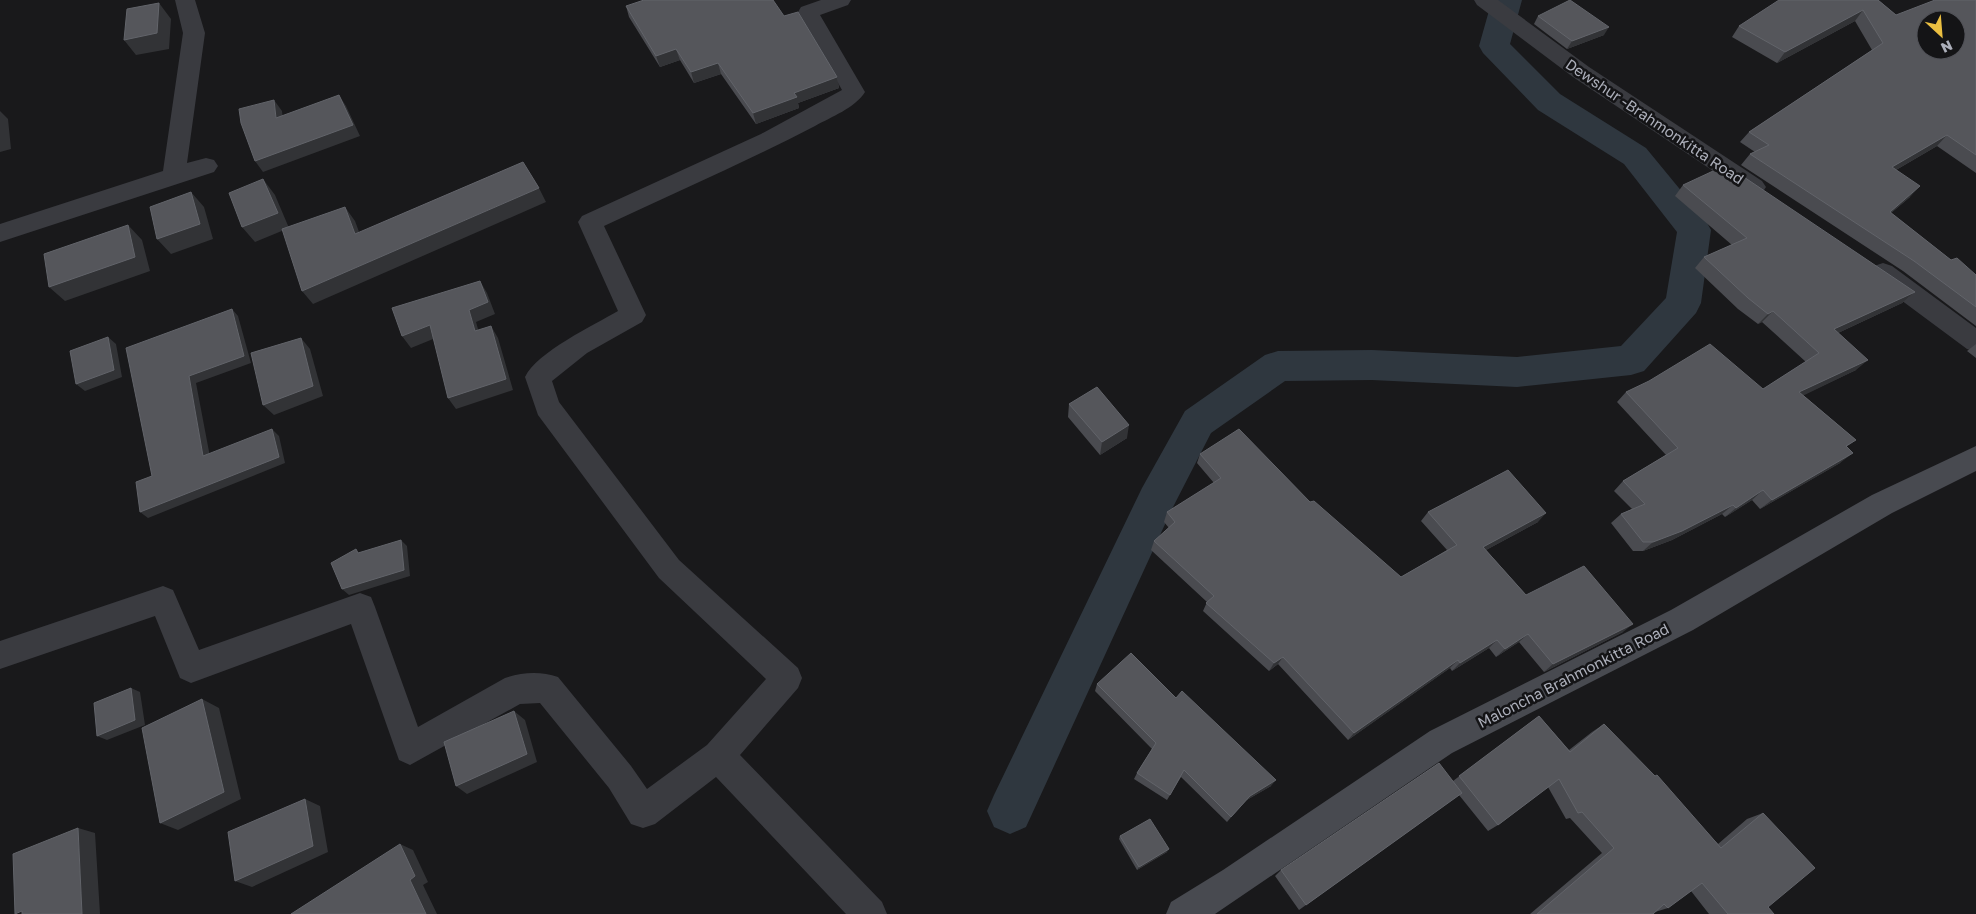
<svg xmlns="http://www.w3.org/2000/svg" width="1976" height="914" font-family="'Golos Text',sans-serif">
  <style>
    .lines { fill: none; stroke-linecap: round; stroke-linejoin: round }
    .canal { fill: #2f373f; fill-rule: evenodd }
    .street { fill: #3a3b40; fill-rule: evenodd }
    .secondary { fill: #484a50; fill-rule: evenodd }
    .wall { fill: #4a4b50 }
    .shaded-wall { fill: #323336 }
    .building { fill: #55565b; stroke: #62646a; fill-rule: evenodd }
    .labels { text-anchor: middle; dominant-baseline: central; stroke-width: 5; stroke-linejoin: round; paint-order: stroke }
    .street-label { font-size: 15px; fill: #acafba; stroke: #141416 }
  </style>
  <rect width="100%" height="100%" fill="#19191b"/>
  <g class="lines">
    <path class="canal" d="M1492,0H1522L1510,44L1560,94L1646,148L1706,221L1711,230L1701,303L1696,313L1644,371L1631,375L1517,387L1372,380L1285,381L1211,433L1172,509L1026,827L1010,834L994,827L987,811L994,795L1142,488L1185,411L1265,355L1278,351L1372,350L1517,357L1621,346L1666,298L1677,232L1624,164L1538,110L1483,53L1479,46Z"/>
    <path class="street" d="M175,0H195L205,33L187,163L206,158L214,160L218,166L214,172L0,242V224L163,171L183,33Z
      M821,0H851L848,5L820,15L865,92C855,108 831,117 815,126C746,162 674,193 604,226L646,315L642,322L587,353L552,381L559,402L679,560L798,668L802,678L798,688L740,755L882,902L887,914H846L716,777L655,824L643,828L631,824L609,788L540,703L520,704L410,765L399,760L351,624L191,683L180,678L155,616L0,669V641L163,586L173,590L199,650L360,593L371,597L375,607L418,727L505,678C522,672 541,671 558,677L631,766L647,789L707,745L766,679L659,578L538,415L525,377C537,352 594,325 618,311L578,222L582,216L761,134L842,90L798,12L801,7Z
      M1474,0H1498L1589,67L1762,181L1766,187L1762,193L1754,196L1746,193L1573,77L1477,5Z
      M1883,263L1892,266L1976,328V352L1967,349L1874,280L1871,273L1874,266Z"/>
    <path class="secondary" d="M1976,446V471L1892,513L1693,630L1452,753L1215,914H1166L1171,902L1223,870L1430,731L1671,610L1872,495Z"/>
  </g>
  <path class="wall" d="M1878,0L1896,15L1976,0V173L1937,146L1896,170L1910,197L1891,213L1951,260L1976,275V326L1903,271L1741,165L1750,154L1755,152L1740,142L1749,132L1872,50L1855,21L1777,63L1732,37L1739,26Z
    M626,6L784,16L837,77L839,88L798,103L799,108L756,124L721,74L694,83L680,60L660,67L629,17Z
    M1538,16L1604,35L1567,49L1534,24Z
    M1683,185L1915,292L1902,303L1838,333L1856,370L1803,395L1856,440L1846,447L1840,463L1760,509L1752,500L1725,517L1722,514L1672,540L1643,551H1633L1611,523L1621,514L1632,509L1614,491L1623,481L1666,455L1617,402L1626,392L1763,389L1806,362L1762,322L1758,324L1738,309L1695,268L1704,257L1732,245L1675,196Z
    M1976,344V358L1967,351Z
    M1069,404L1127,438L1100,455L1068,417Z
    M1200,454L1310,502L1401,577L1447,550L1421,521L1428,512L1538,522L1486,550L1526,595L1623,632L1544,672L1519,642L1496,657L1489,648L1452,671L1450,668L1348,740L1278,664L1269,671L1203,611L1207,602L1151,550L1154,541L1169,528L1164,522L1167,512L1214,483L1197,463Z
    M1097,684L1176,698L1271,786L1245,801L1227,822L1181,777L1167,800L1134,779L1137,773L1152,749L1095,691Z
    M1539,716L1569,750L1592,732L1604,724L1718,844L1747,819L1763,813L1768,907L1774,914H1709L1691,891L1668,908L1655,912L1653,914H1530L1602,853L1570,818L1566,819L1548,787L1498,825L1488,831L1459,795L1299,910L1275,876L1281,870L1453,781Z
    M1120,836L1167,852L1137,870L1119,839Z"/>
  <path class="shaded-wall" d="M159,3L171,19L169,49L136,55L124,40Z
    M1863,10L1855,21L1777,63L1785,52Z
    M1609,27L1604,35L1567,49L1572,41Z
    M676,49L680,60L660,67L656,56Z
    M718,63L721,74L694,83L691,72Z
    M837,77L839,88L798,103L799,108L756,124L753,113L794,93Z
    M339,95L346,106L360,136L263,172L255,161Z
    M274,100L282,111L284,129L276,118Z
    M0,111L8,119L11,149L0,152Z
    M1947,135L1937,146L1882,178L1892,167Z
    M263,179L275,195L289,228L255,242L242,227Z
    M1920,186L1910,197L1879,223L1890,212Z
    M539,188L546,202L313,304L302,291Z
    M191,192L204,207L213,239L171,254L157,239Z
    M345,207L355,221L365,248L355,234Z
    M128,225L142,240L150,271L65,301L49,287Z
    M480,281L487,293L495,314L476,322L482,343L475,331L469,310Z
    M1915,292L1902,303L1823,340L1834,329Z
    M232,309L238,316L251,363L196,383L211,462L203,456L189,376Z
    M1773,311L1762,322L1758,324L1768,314Z
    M430,325L438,337L411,348L402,336Z
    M491,326L498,338L513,390L456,409L448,398Z
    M108,337L116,344L122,377L85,391L76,384Z
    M301,338L310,349L323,396L274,415L263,405Z
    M1868,360L1856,370L1788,403L1799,392Z
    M1129,425L1127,438L1100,455L1102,442Z
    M272,429L279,436L285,463L148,518L140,512Z
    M1853,453L1840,463L1760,509L1772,500Z
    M1763,490L1752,500L1725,517L1736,508Z
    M1733,505L1722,514L1672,540L1643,551L1653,542Z
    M1546,513L1538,522L1475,556L1483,547Z
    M401,540L407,546L410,576L349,595L342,589Z
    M1633,624L1623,632L1544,672L1553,664Z
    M1528,634L1519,642L1496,657L1505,649Z
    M1497,640L1489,648L1452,671L1460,663Z
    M1283,657L1278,664L1269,671L1274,663Z
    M1458,660L1450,668L1348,740L1354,733Z
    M131,688L140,692L145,725L107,740L97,736Z
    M202,699L219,708L241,799L178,830L160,823Z
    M514,711L525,720L537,762L467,794L456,786Z
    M1276,780L1271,786L1245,801L1227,822L1250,796Z
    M305,799L320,806L328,852L252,887L235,881Z
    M78,828L95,833L100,914H82Z
    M400,844L413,850L428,882L423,885L437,914H426L410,880Z
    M1169,849L1167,852L1137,870L1139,867Z"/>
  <path class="building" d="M644,0H773L784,16L798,12L837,77L794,93L797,97L753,113L718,63L691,72L676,49L656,56L626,6Z
    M1570,0L1609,27L1572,41L1538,16Z
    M1779,0H1878L1896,15L1935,0H1976V155L1947,135L1892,167L1920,186L1890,212L1951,260L1957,258L1976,275V307L1914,261L1750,154L1769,145L1749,132L1883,43L1863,10L1785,52L1739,26ZM1926,20H1956V50H1926Z
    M159,3L157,33L124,40L127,9Z
    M339,95L353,125L255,161L241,123L239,109L274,100L276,118Z
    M523,162L539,188L302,291L282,229L345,207L355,234Z
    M1726,165L1915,292L1834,329L1868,360L1799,392L1856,440L1846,446L1853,453L1772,500L1763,490L1736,508L1733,505L1682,531L1653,542H1643L1621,514L1645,504L1623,481L1678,448L1626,392L1649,381L1710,344L1763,389L1819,353L1773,311L1768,314L1748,298L1704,257L1747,238L1683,185Z
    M263,179L278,213L242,227L229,193Z
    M191,192L200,224L157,239L150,207Z
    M128,225L135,257L49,287L44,254Z
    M480,281L488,302L469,310L475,331L491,326L506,379L448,398L430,325L402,336L392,308Z
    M232,309L244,356L189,376L203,456L272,429L279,457L140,512L136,482L152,476L126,348Z
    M108,337L114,370L76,384L70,351Z
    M301,338L313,386L263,405L251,353Z
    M1097,387L1129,425L1102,442L1069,404Z
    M1239,429L1310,502L1314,501L1401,577L1457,545L1428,512L1508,470L1546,513L1483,547L1526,595L1584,566L1633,624L1553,664L1528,634L1505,649L1497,640L1460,663L1458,660L1354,733L1283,657L1274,663L1206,603L1214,596L1154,541L1175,522L1167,512L1221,478L1200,454Z
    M401,540L404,570L342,589L331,563L356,549L358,553Z
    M1131,653L1176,698L1182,691L1276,780L1250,796L1231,817L1184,770L1170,795L1137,773L1156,743L1097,684Z
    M131,688L135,720L97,736L94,703Z
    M202,699L224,792L160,823L142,728Z
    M514,711L527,754L456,786L444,742Z
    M1539,716L1570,752L1604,724L1655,776L1657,775L1721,848L1763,813L1815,868L1768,907L1774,914H1728L1702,883L1668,908L1664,904L1653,914H1537L1614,848L1582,812L1578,813L1559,779L1498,825L1459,776Z
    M1439,763L1462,793L1306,905L1281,870Z
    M305,799L313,846L235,881L228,832Z
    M1150,819L1169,849L1139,867L1120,836Z
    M78,828L82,914H22V911L15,914L13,854Z
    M400,844L415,876L410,880L426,914H291Z"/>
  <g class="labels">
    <g class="street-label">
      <text transform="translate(1655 121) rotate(34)">Dewshur -Brahmonkitta Road</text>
      <text transform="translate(1573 675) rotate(-27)">Maloncha Brahmonkitta Road</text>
    </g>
  </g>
  <g transform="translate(1941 35) rotate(154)"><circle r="24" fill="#141416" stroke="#515258"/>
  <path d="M0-4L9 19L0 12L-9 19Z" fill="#ebbf41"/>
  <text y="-8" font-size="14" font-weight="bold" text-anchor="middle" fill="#acafba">N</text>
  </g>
</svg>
